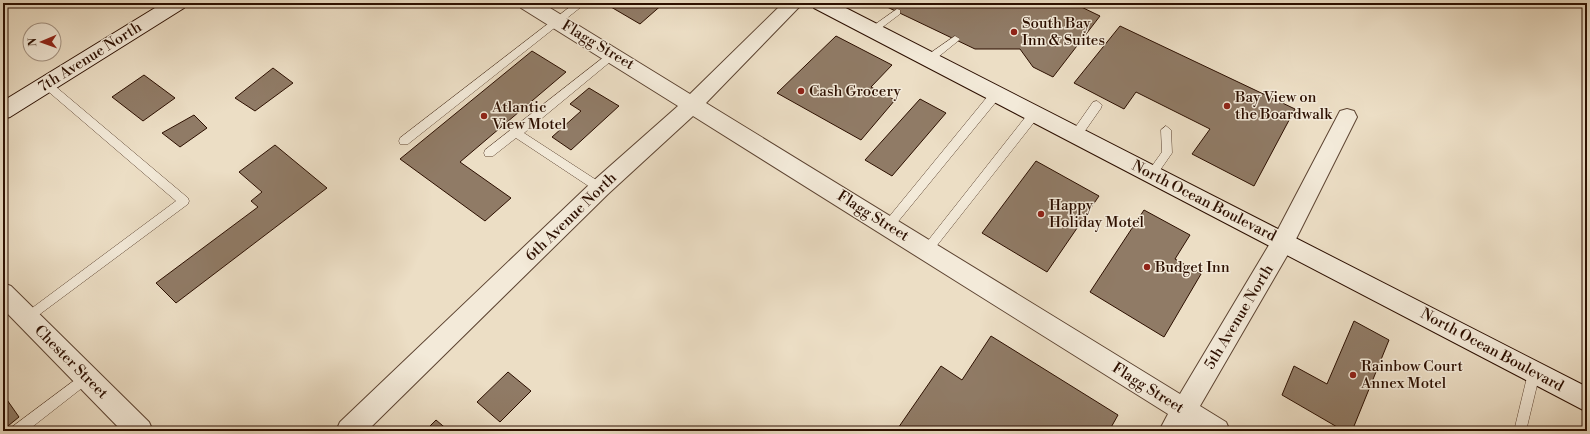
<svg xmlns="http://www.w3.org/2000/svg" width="1590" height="434" font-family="'Libre Bodoni',serif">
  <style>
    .building { fill: #907b66; stroke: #2c0f00 }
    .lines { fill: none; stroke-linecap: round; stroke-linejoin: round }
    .lane-casing { stroke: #5c4331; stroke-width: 1 }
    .street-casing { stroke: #5c4331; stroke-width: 2 }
    .secondary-casing { stroke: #2c0f00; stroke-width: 2 }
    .lane { fill: #f3ead9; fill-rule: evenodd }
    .street { fill: #f3ead9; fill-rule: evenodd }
    .secondary { fill: #f3ead9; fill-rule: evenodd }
    .poi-dot { fill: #8f2418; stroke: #f3ead9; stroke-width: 1.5 }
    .labels { text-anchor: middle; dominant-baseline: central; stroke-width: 3; stroke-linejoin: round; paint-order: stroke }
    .poi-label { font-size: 15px; fill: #2c0f00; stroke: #f3ead9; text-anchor: start }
    .street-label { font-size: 15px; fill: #2c0f00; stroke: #f3ead9 }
  </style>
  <rect width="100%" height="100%" fill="#ecdec5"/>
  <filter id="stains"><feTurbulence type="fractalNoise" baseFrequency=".005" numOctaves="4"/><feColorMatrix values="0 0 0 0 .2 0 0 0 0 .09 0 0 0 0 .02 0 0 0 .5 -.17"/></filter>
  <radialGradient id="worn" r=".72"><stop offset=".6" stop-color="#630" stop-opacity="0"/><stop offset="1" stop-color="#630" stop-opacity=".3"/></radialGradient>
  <path class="building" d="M615,3H664L640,24L611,7Z
    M909,3H1073L1100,16L1053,77L1033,67L1020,49H975L885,6Z
    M1120,26L1295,109L1254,186L1192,154L1210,129L1136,92L1124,109L1074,83Z
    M836,36L892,65L871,87L895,100L861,140L777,93Z
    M532,51L566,72L460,162L511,198L485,221L400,159Z
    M273,68L293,83L255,111L235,98Z
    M144,75L175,98L143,121L112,97Z
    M589,88L619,106L571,150L552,137L581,111L570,104Z
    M920,99L946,113L892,176L865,160Z
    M194,115L207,128L180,147L162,133Z
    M275,145L327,188L176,303L156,283L258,207L251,201L262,192L239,172Z
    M1036,161L1099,196L1047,272L982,233Z
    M1144,210L1190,235L1175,259L1201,274L1164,337L1090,292Z
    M1354,321L1389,340L1352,431H1344L1282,395L1294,366L1327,384Z
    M991,336L1118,415L1109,431H896L941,366L962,380Z
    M508,372L531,391L500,422L477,402Z
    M5,397L19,417L3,430V398Z
    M436,420L449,431H425Z"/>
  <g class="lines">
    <g class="lane-casing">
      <path id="lane" d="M575,3H586L408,144H400L399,141L400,138Z
        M897,9L900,10V14L876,32H870L868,30L870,28Z
        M955,36L960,39L958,41L932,62H926L924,59L926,56Z
        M613,50L618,54L616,57L524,133L604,185L605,188L604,191H596L516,138L493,156H485L484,153L485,150Z
        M46,80L49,81L188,198L189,201L188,204L28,323L24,322L22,318L24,314L176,201L43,87L41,84L43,81Z
        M996,90L1001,94L1000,97L892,229H884L882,226L884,223L992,91Z
        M1097,101L1102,105L1101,108L1080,138H1072L1071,135L1072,132L1093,102Z
        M1035,109L1039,110L1040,113L1039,116L931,253L927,255L923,253L921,250L923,247L1031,110Z
        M1166,126L1171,130L1172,153L1156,176H1148L1147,173L1162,152L1161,130Z
        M1534,367L1538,369L1540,373L1526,431H1514L1528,373L1530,369Z
        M87,371L91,373L93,377L91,381L27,431H11L12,427Z"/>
    </g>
    <g class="street-casing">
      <path id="street" d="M519,3H542L690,94L783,3H803L706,103L1180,394L1275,235L1340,111L1347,109L1354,111L1357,117L1291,249L1200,406L1226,422L1230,431H1194L1188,427L1186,431H1159L1168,414L693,116L608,194L367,431H336L340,422L592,182L678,106L521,8Z
        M3,283L11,286L149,422L153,431H122L3,309Z"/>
    </g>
    <g class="secondary-casing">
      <path id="secondary" d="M163,3H186L184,8L10,117L3,119V101Z
        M812,3H836L1587,387V412L814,8Z"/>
    </g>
    <use href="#lane" class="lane"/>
    <use href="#street" class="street"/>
    <use href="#secondary" class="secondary"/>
  </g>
  <g class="poi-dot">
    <circle cx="1014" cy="32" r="4"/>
    <circle cx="801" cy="91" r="4"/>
    <circle cx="1227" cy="106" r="4"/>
    <circle cx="484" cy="116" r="4"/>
    <circle cx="1041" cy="214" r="4"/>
    <circle cx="1147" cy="267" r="4"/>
    <circle cx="1353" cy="375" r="4"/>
  </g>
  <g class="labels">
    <g class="poi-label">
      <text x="1022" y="23">South Bay<tspan x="1022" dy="17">Inn &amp; Suites</tspan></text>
      <text x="809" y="91">Cash Grocery</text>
      <text x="1235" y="97">Bay View on<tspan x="1235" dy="17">the Boardwalk</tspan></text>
      <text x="492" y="107">Atlantic<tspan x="492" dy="17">View Motel</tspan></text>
      <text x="1049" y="205">Happy<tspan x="1049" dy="17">Holiday Motel</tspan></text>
      <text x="1155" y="267">Budget Inn</text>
      <text x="1361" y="366">Rainbow Court<tspan x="1361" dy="17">Annex Motel</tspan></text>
    </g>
    <g class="street-label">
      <text transform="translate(598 45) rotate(31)">Flagg Street</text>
      <text transform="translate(90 57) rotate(-32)">7th Avenue North</text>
      <text transform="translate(1204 201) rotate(27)">North Ocean Boulevard</text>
      <text transform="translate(873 216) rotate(32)">Flagg Street</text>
      <text transform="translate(571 217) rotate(-44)">6th Avenue North</text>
      <text transform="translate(1239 317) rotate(-59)">5th Avenue North</text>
      <text transform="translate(1492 350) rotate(28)">North Ocean Boulevard</text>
      <text transform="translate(71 362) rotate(45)">Chester Street</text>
      <text transform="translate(1148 388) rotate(32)">Flagg Street</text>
    </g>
  </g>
  <rect width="1590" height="434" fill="none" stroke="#ecdec5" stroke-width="16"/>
  <rect x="4" y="4" width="1582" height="426" fill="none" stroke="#2c0f00" stroke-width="2"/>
  <rect x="8" y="8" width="1574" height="418" fill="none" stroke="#2c0f00"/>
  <g transform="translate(42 42) rotate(268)"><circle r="19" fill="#f3ead9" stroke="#a39282"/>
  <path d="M0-3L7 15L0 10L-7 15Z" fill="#8f2418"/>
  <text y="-6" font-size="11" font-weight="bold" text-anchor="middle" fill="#2c0f00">N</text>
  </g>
  <rect width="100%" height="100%" filter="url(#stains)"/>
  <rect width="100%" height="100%" fill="url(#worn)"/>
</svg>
